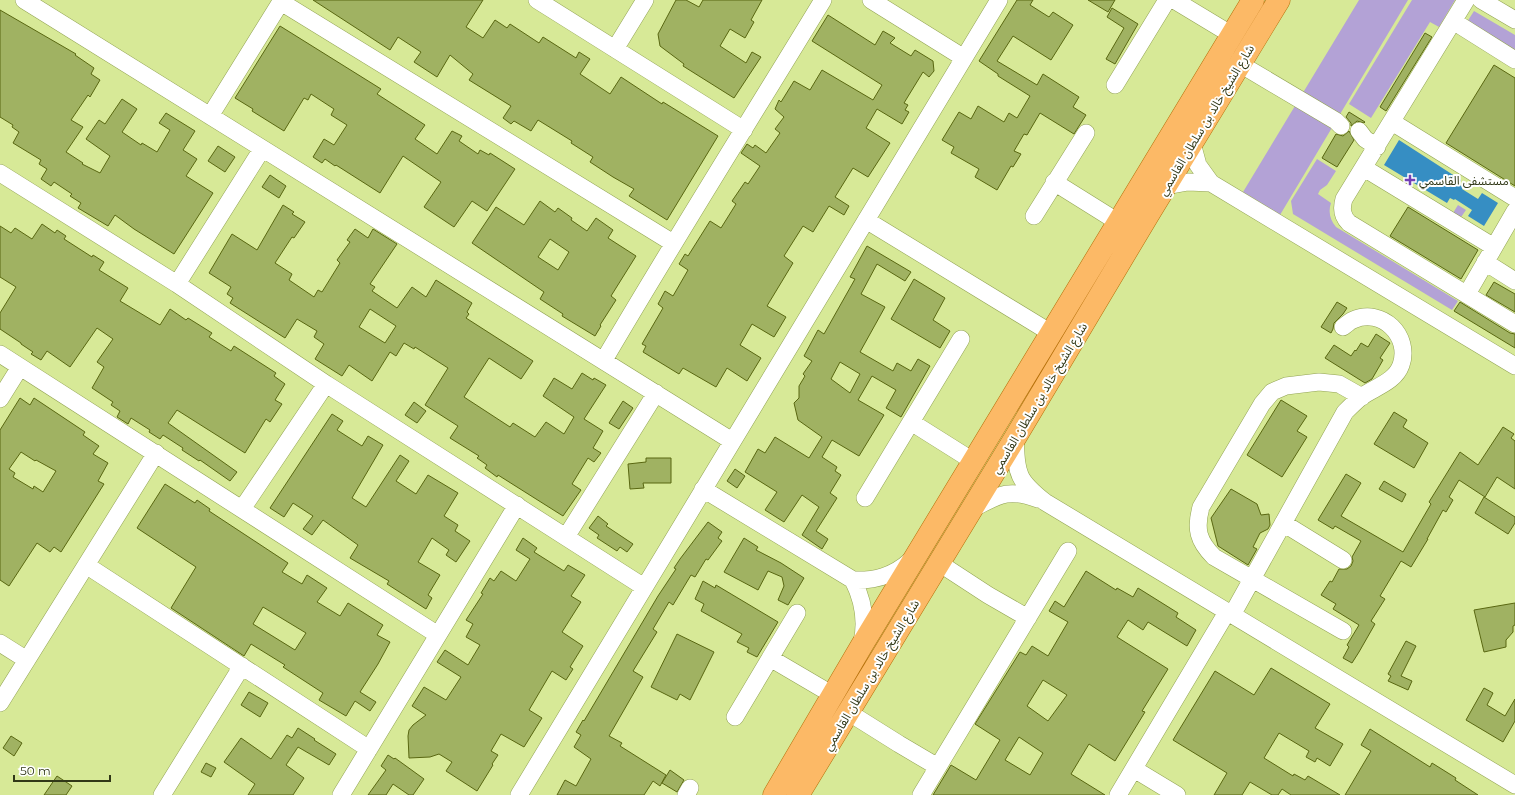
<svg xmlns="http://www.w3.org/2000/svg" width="1515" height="795" font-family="Montserrat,'Noto Sans Arabic',sans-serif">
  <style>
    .green { fill: #b3a2d6 }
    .water { fill: #368ec3 }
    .building { fill: #a0b262; stroke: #596711; fill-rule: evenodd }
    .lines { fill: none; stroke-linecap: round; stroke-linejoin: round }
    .minor-casing { stroke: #92a353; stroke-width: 18 }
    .major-casing { stroke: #b46e08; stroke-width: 23 }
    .minor { stroke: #fff; stroke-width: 17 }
    .major { stroke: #fcb966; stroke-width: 22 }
    .poi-dot { fill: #713fb6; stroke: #fff; stroke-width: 1.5 }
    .labels { text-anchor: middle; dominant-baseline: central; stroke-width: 4; stroke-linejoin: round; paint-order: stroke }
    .street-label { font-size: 12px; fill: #313817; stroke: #fff }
    .poi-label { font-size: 12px; fill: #313817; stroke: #fff; text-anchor: start }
  </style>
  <rect width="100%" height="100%" fill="#d7e997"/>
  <path class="green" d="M1359,0H1408L1280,215L1243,192Z
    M1412,0H1455L1439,27L1430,22L1371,118L1349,104Z
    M1474,11L1515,35V52L1467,22Z
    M1317,159L1336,171L1327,185L1320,190L1318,194L1331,203C1328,212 1330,220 1336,227L1458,301L1452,310L1293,214L1291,201Z
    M1458,205L1466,210L1459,220L1453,213Z"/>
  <path class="water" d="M1399,140L1461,180L1459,184L1463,187L1462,189L1478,199L1482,193L1498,203L1484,226L1468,216L1472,210L1455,199L1454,200L1450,198L1447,203L1384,165Z"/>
  <path class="building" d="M313,0H483L466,27L483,38L495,20L507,28L510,24L539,43L543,37L576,58L579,52L590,59L580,74L610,94L621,77L662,104L663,102L718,136L667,220L629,196L634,189L613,177L590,162L593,157L571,143L572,141L538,120L531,131L514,121L511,124L503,118L511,106L469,80L473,74L450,55L437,77L414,62L421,52L398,37L390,50Z
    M676,0H686L699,7L703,0H762L751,20L754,22L745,38L730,29L720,46L746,63L752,52L761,57L734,98L683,66L684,64L660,46L658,34Z
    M1017,0H1033L1030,5L1049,17L1053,12L1073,25L1051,60L1013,36L997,61L1037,85L1043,74L1079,97L1073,107L1086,115L1074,134L1040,113L1027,135L1024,134L1014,151L1021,154L1013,167L1011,166L997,190L975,177L979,169L951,153L954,147L942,140L959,112L971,119L978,106L1004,122L1009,113L1017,118L1030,96L998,76V74L979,61Z
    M1088,0H1115L1108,12Z
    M1112,8L1138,24L1115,64L1106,59L1124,28L1107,17Z
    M0,10L76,54L75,55L94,68L91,74L100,80L90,97L88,95L71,120L83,127L66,152L83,163L82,164L100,173L110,156L86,139L99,120L105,124L122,99L137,109L122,132L141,145L142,143L157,152L170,130L159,123L166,113L195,131L183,150L197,159L186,176L213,193L174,254L134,229L115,215L108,226L78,208L81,203L70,196L72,194L54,182L51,186L41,179L47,169L39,164L41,160L13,143L19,132L12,127L13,125L0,117Z
    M828,15L875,45L883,31L895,38L890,43L911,56L915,50L933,61L934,71L929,77L923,72L904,103L908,105L905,110L909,112L902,124L877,109L866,128L890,143L868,177L853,168L835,197L849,206L844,215L829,206L813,232L803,226L784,256L793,263L767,306L786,317L774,337L752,324L740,345L761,358L747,381L727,368L716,387L683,368L679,374L643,352L646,346L642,344L663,308L658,304L665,291L673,296L688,270L679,264L685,254L688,256L710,221L721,228L736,204L732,201L745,182L748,184L760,166L741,153L747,144L753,148L755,145L766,153L780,133L775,129L784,117L775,109L779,100L781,102L794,81L810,90L822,70L873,100L882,85L812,41Z
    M280,26L381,89L377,94L425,125L415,139L437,154L452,131L462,136L459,141L478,154L480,150L489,155L490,153L515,169L487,211L472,201L454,227L424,207L441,182L403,156L380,193L336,165L335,166L325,159L322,163L313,157L324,139L334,145L347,125L331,115L334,109L311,94L308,100L304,98L284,131L252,111L253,109L235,98Z
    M1425,33L1432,37L1386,111L1380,107Z
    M1494,65L1515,78V186L1446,143Z
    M1349,112L1365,122L1364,123L1357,121L1351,126V123L1346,117Z
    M1349,131L1354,140L1337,167L1322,158L1336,134L1343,136Z
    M218,146L235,157L225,172L208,161Z
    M270,175L286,186L279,198L262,187Z
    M540,201L555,212L558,208L572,218L571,220L587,231L596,218L613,230L608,238L636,256L611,296L616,300L600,325L601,326L595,336L562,316L563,314L540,299L544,292L472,243L496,207L524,225ZM550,239L569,252L558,270L538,257Z
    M283,205L294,212L292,214L305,222L294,238L292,237L275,263L292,274L289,280L314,297L318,290L322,292L340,263L337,260L350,242L347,240L355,229L368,238L373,229L397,244L370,284L375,287L372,291L397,308L412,287L426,297L436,280L472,303L467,312L469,314L466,318L533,361L521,379L489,358L464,397L510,427L513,423L535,437L546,422L564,434L574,417L543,396L554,378L572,389L582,373L593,380L594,378L606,385L584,419L603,431L593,448L601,453L594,462L588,458L572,484L581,490L563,516L498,475L497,477L485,468L487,465L477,458L479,456L450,438L458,426L425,405L448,368L415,347L414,349L404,343L396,356L390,352L372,381L349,365L342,376L315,359L324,344L314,337L317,331L297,319L285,338L230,303L233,298L227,294L231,287L209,273L232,234L257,250ZM370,309L396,326L385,343L359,327Z
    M1408,207L1478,250L1461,279L1390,236Z
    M42,224L55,233L57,230L66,236L64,239L92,257L93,255L104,262L99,270L128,288L120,301L160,325L170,309L186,320L188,318L212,333L209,337L231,351L234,346L276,373L274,376L285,384L275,400L282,404L270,422L266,419L245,453L177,410L168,423L237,472L230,481L200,460L199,461L182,450L183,448L163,435L160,439L149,432L150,430L131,418L128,424L117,417L120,411L111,405L113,402L92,388L104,367L97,362L113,339L97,328L70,367L47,351L41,360L31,354L33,352L21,344V343L0,329V313L16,287L0,277V226L11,233L15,228L32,239Z
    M867,246L911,272L905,281L877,264L861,294L885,307L860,352L893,371L897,363L911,371L918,359L930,366L901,417L886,408L896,390L872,376L858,400L884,415L859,456L832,440L822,457L837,467L835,471L841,475L830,493L837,498L816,531L828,539L822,549L802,535L819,507L802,495L784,522L765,510L777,492L745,472L758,449L765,453L775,437L809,458L822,437L798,420L794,403L799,398V386L805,376L803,374L812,361L804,356L818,330L824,334L855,279L850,277ZM840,362L860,374L850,393L831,379Z
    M914,279L945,298L933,320L950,331L940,348L891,319Z
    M1494,282L1515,294V312L1486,295Z
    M1337,302L1347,308L1343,314L1334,323L1333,329L1331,333L1321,327Z
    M1460,302L1510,333L1515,334V348L1454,311Z
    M1376,334L1390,343L1380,358L1383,360L1372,379L1365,383L1325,358L1334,345L1351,356L1355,350L1356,351L1361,343L1368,347Z
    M20,398L30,405L34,398L85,432L83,435L99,446L93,454L108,463L98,481L104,484L61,552L54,547L50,552L37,543L9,586L0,580V430ZM21,452L35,461L36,460L56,471L43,492L34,486L33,489L13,477L15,473L9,469Z
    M1281,400L1307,416L1297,431L1307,437L1282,477L1247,455Z
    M623,401L633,408L619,429L609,423Z
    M414,402L426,411L417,423L405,415Z
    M1394,412L1407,420L1403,427L1428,443L1414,468L1374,444Z
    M332,414L343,421L337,430L362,446L368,436L383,445L352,498L366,507L400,455L409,461L396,481L416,494L428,475L458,493L444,516L458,525L455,531L470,541L456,562L446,555L449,550L432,538L418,562L440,575L428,595L432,598L426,609L387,584L389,581L350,558L358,545L323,520L312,535L303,529L313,516L293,503L284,517L270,508Z
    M1503,427L1514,434L1511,438L1515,441V489L1497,477L1485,497L1459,480L1449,497L1453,500L1446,512L1443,510L1427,539H1428L1411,567L1401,561L1380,596L1385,599L1371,621L1375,624L1359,652L1352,663L1343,658L1349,647L1347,645L1359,625L1333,609L1336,604L1321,595L1330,581L1332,582L1339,569H1347L1351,566L1353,561L1352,557L1361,541L1335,526L1333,529L1318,520L1346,474L1361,483L1341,516L1403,552L1431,504L1429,502L1460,452L1478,465Z
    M646,458H671V483H643L644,488L630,489L628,464L646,462Z
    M735,469L745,476L737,488L727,481Z
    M1384,481L1406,494L1402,502L1379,489Z
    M165,484L195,503L197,500L210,509L209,511L288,563L282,572L302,584L307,575L327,588L317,602L340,616L348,603L383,625L377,635L390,642L378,664L360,692L376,702L370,711L355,701L346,716L319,700L323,693L283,667L285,665L251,644L244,656L171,608L196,567L137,528ZM263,607L306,633L295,650L253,624Z
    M1231,489L1257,504L1261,515L1269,514L1270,525L1268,529L1260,533L1253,547L1257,549L1248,565L1218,546L1211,518Z
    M1484,497L1515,517V523L1508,534L1475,513Z
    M598,516L608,524L606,526L633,544L627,552L620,547L617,551L597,538L599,535L589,528Z
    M708,522L722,532L718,538L722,541L708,560L706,559L695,577L691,575L673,605L669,602L653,629L657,632L633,671L643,677L609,736L622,743L620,746L666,775L660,786L653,781L644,795H557L565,780L576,786L591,759L574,747L581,735L576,732L583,720L584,721L658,596L676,569L674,568L680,559Z
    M523,538L537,548L534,552L564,571L568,565L585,575L571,596L581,602L562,632L583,646L570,667L573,669L566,680L552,671L529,710L542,718L524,747L501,734L491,751L498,755L492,764L493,765L477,791L446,771L452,762L439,754L430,757L409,758L408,736L409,730L413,725L426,715L412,706L424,687L446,700L461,677L437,662L445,650L468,665L480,645L466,637L473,624L466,620L483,594L481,593L490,578L494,581L501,571L516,581L530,559L516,550Z
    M744,538L758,547L756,550L781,563L804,578L788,605L778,600L784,586L782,577L768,571L758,590L724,572Z
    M1086,571L1116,590L1117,588L1133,597L1138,588L1178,613L1176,617L1196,630L1187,646L1148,622L1143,630L1128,620L1117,637L1168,669L1142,711L1145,712L1115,761L1089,744L1071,774L1105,795H933L951,765L976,780L1000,740L975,724L1020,652L1026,655L1032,646L1048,656L1068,622L1049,611L1055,601L1064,607ZM1043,680L1067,695L1048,721L1027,706ZM1019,737L1043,753L1030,775L1005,760Z
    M703,581L715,588L716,585L778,622L757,657L747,652L749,648L737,642L742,634L701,611L704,604L695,599Z
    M1515,603V625L1513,626V632L1506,640V647L1484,652L1474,610Z
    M677,634L714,652L690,700L680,694L677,700L651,687Z
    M1406,641L1416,646L1401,676L1412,681L1408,690L1388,681L1391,676L1388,674Z
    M1271,668L1330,704L1315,728L1343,744L1330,766L1317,758L1315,762L1306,757L1309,751L1279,733L1264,758L1293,776L1294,774L1305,780L1308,776L1340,795H1291L1282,789L1278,795H1272L1250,782L1242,795H1214L1227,773L1173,740L1215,671L1254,695Z
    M1484,688L1493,693L1487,705L1505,716L1515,699V721L1503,742L1466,720Z
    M249,692L268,703L260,717L241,705Z
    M298,728L315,739L314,740L336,754L329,765L298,747L286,765L304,778L293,795H248L255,784L224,762L241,738L271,759L287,735L292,738Z
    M1370,729L1430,767L1432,763L1456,778L1455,780L1478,795H1345L1371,751L1361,745Z
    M11,736L22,743L14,756L3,748Z
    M388,755L394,759L395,758L424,779L413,795H409L393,784L386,795H368L386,770L381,766Z
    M206,763L216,768L211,777L201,772Z
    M670,770L684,780L677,792L662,783Z
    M57,776L72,786L66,795H44Z"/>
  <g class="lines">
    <g class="minor-casing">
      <path id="minor" d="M24,0L732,441
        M537,0L744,130
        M871,0L964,58
        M1174,0L1232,35
        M1466,0L1344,199C1341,209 1342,216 1349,223L1515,324
        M1481,0L1515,20
        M281,2L673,243
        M1453,21L1515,60
        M615,49L645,0
        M1240,64L1336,121L1341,126
        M1115,85L1167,0
        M210,116L282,0
        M1392,122L1515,198
        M1359,131L1365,139L1377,147
        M1192,143L1198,165L1211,183L1515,366
        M1364,168L1494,247
        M0,173L177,284L326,384L644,587
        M1054,182L1118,222
        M1166,186L1188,182L1211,183
        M1034,216L1086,133
        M866,220L1051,333
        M1485,262L1515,281
        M177,284L262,149
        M1467,294L1515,211
        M0,354L438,635
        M604,360C675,239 750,120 823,0
        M0,399L20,367
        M911,422L973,461
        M1015,438C1017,474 1016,479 1045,502L1515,785
        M703,489L853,580C875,581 893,576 910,561
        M865,498L961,339
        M242,509L326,384
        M972,509C999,495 1008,488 1038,499
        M1283,523L1343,560
        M566,537L656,393
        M939,563L988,595L1028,618
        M86,565L369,749
        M853,580C863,600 867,620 862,642
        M1232,615L1345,412C1350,407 1355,402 1361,397C1375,387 1395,382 1401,365C1411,336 1382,307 1353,320C1350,321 1346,325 1343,327
        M1343,631L1214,557C1198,541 1195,529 1201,507L1262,404L1272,392L1286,386L1319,382L1339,384L1362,397
        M0,643L27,660
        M770,658L833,695
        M0,703L156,453
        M848,712L899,744L938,767
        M735,717L797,613
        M1134,769L1177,795
        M162,795L242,666
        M341,795L517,505
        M519,795L999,0
        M686,795L690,788
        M921,795L1068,551
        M1118,795L1227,612"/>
    </g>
    <g class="major-casing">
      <path id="major" d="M774,795L862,645L1253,0
        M798,795L1015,438L1148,215L1279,0"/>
    </g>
    <use href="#minor" class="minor"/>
    <use href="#major" class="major"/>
  </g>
  <path class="poi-dot" d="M1408 174h4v4h4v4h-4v4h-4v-4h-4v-4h4z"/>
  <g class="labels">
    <g class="street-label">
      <text transform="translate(1206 120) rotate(-59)">شارع الشيخ خالد بن سلطان القاسمي</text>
      <text transform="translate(1039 398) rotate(-59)">شارع الشيخ خالد بن سلطان القاسمي</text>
      <text transform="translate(871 675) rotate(-59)">شارع الشيخ خالد بن سلطان القاسمي</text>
    </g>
    <g class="poi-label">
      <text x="1419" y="180">مستشفى القاسمي</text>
    </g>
  </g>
  <path d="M14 775v6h96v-6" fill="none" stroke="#313817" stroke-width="2"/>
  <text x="20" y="775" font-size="12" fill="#313817" stroke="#ffffff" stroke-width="3" paint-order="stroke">50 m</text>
</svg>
